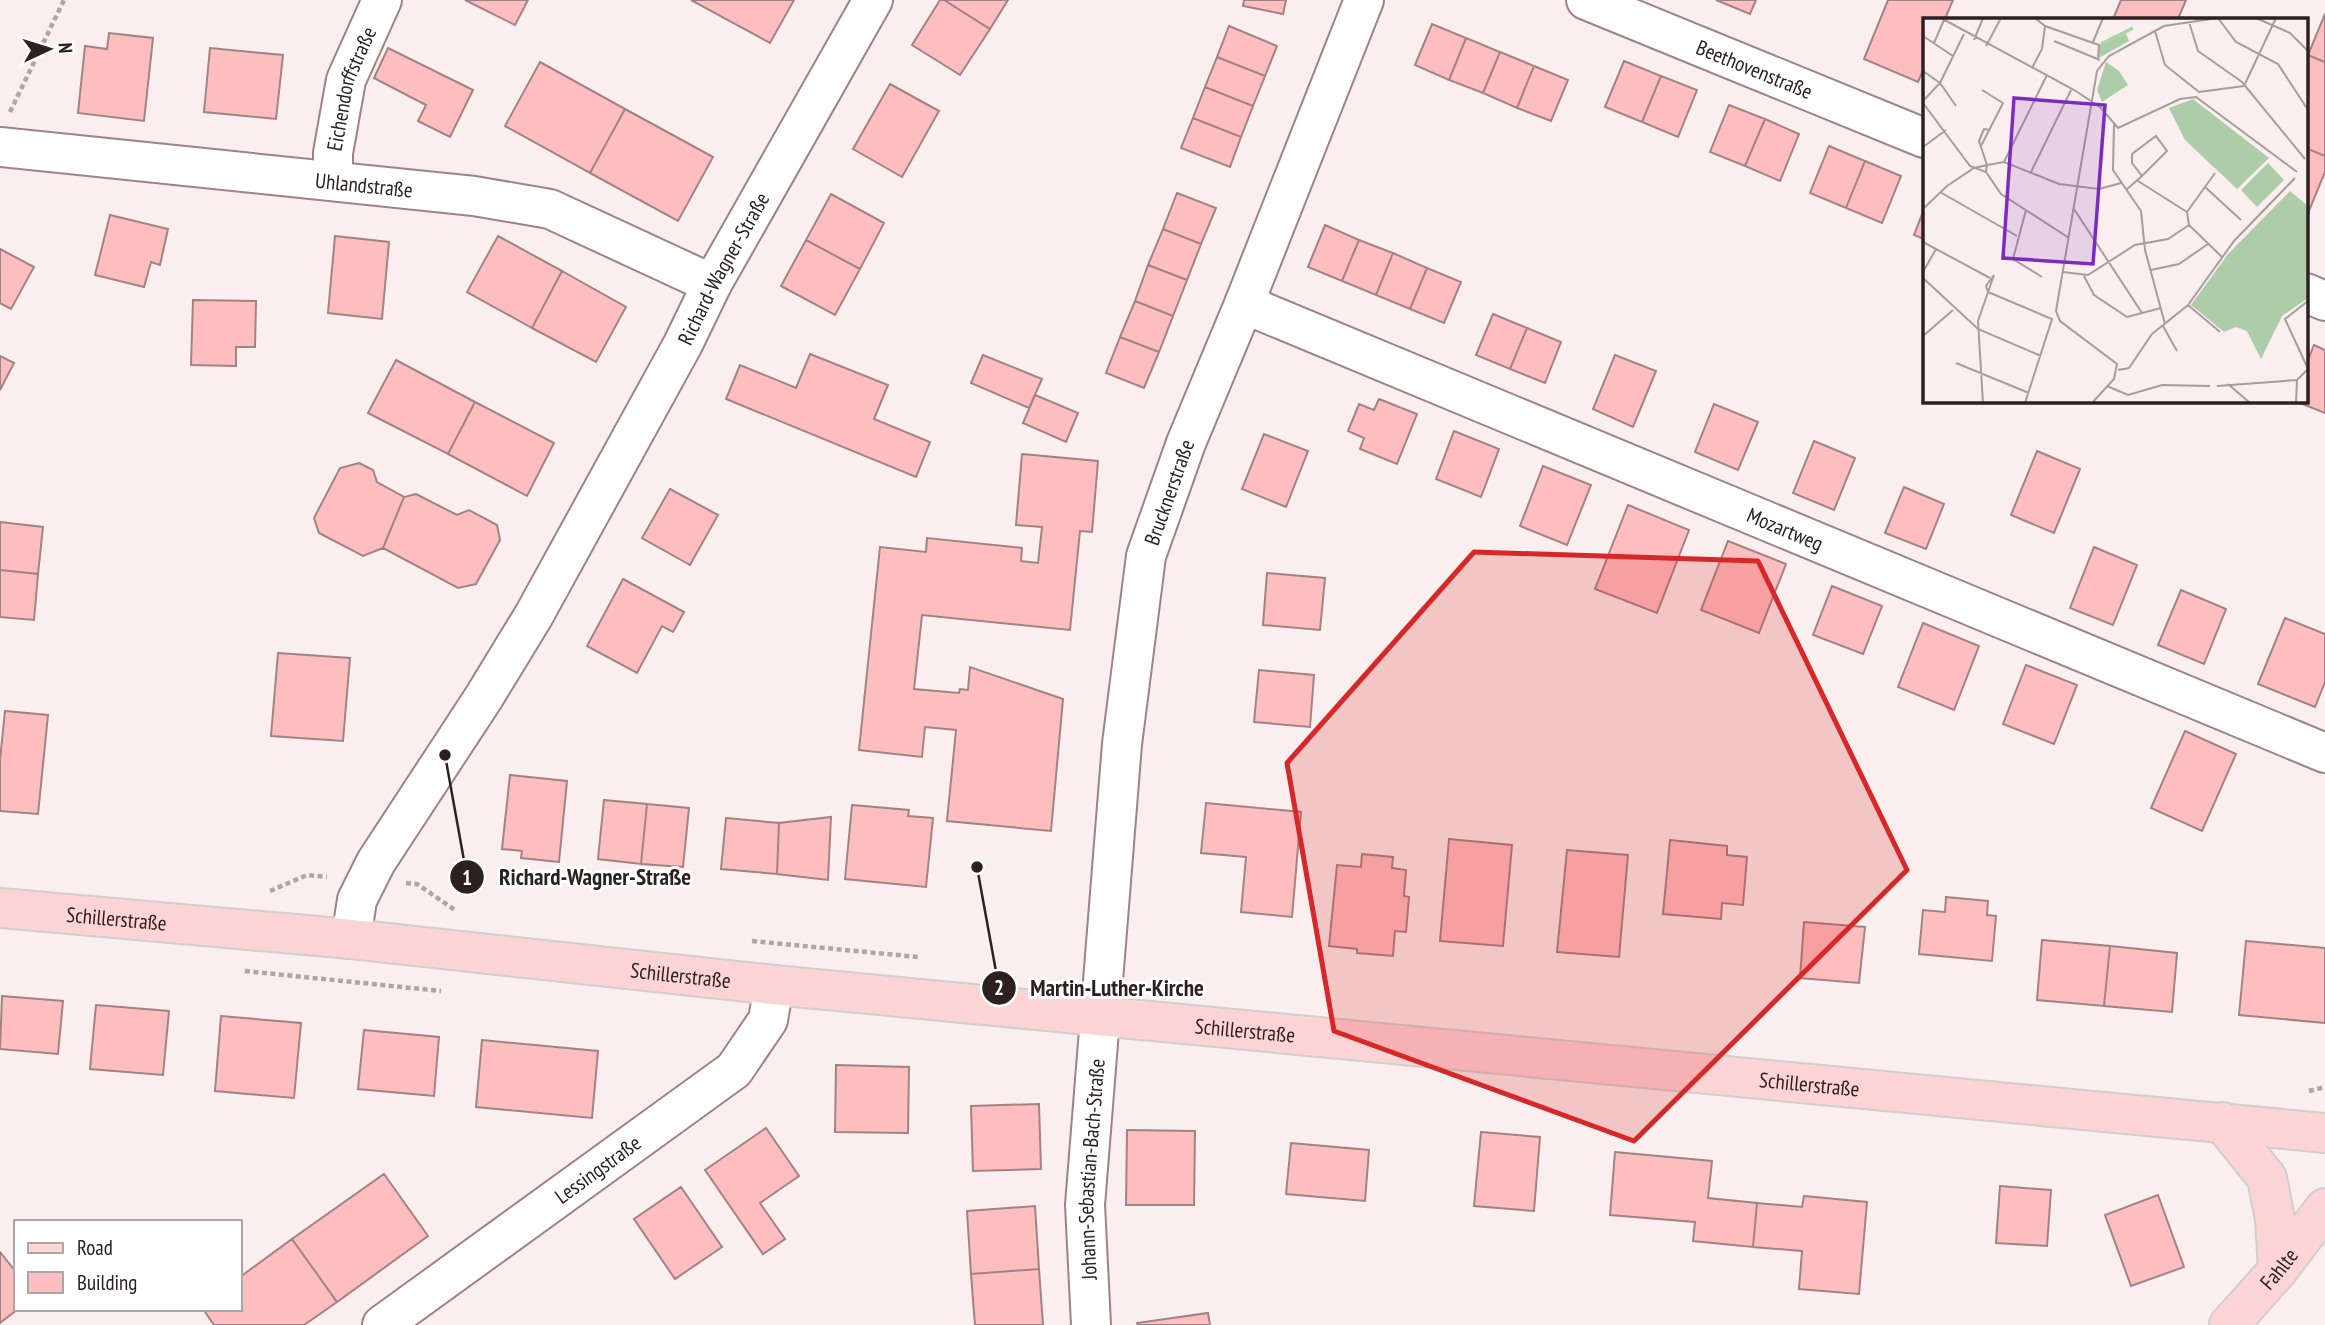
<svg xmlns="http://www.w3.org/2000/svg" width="2325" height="1325" font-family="'PT Sans Narrow',sans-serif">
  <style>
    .building { fill: #febec0; stroke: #a18384; stroke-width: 2 }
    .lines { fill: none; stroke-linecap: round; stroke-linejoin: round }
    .minor-casing { stroke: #a08283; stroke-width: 42 }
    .major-casing { stroke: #d1cece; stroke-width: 42 }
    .path { stroke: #b1a4a5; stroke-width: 4.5; stroke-dasharray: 5 3.5; stroke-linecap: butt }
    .minor { stroke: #fff; stroke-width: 38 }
    .major { stroke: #fdd4d6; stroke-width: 38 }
    .marked { fill: #d62828; fill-opacity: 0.2; stroke: #d62828; stroke-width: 5; stroke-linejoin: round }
    .labels { text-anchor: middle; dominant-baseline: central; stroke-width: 6; stroke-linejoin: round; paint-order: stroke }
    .street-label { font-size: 21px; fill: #2c2021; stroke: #fff }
    .inset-river { fill: none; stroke: #a7d9a1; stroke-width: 3.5 }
    .inset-road { fill: none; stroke: #a89c9c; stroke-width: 2 }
    .view { fill: #7b2cbf; fill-opacity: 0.15; stroke: #7b2cbf; stroke-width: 3.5 }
    .inset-edge { fill: none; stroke: #2c2021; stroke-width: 3.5 }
    .leader { fill: none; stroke: #2c2021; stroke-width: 2.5 }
    .callout-dot { fill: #2c2021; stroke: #fff; stroke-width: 2.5 }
    .mark-label { font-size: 21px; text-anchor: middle; font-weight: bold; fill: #fff }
    .callout-label { font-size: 23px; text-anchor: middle; font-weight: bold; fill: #2c2021; stroke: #fff; stroke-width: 6; stroke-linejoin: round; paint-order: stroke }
  </style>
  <rect width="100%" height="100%" fill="#fbeeee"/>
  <path class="building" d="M465,0H528L515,25Z
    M691,0H794L770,43Z
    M940,0H944L990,29L960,75L912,45Z
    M944,0H1008L990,29Z
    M1244,0H1286L1283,14L1243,6Z
    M1716,0H1756L1750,14Z
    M1888,0H1953L1945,19H1924V68L1918,82L1864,59Z
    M2121,0H2186L2178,19H2113Z
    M2325,14V62L2308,55Z
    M1432,24L1466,38L1449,80L1415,65Z
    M1229,26L1277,46L1265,76L1217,57Z
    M109,33L153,38L144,121L78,113L85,46L107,49Z
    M1466,38L1500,52L1483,93L1449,80Z
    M210,48L283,55L276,119L204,112Z
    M388,48L473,90L450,137L418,121L426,105L374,78Z
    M1500,52L1534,66L1517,108L1483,93Z
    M2308,55L2325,62V156L2306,148V61Z
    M1217,57L1265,76L1253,106L1205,87Z
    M1624,61L1661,76L1642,122L1605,107Z
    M540,62L625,109L590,173L505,126Z
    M1534,66L1568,80L1551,121L1517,108Z
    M1661,76L1697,90L1678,137L1642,122Z
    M890,84L939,111L902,177L853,149Z
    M1205,87L1253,106L1241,137L1193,118Z
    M1729,105L1765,119L1745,166L1710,152Z
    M625,109L713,157L678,221L590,173Z
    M1193,118L1241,137L1230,167L1181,148Z
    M1765,119L1799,134L1780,181L1745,166Z
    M1829,146L1865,161L1846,208L1810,193Z
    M2306,148L2325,156V172L2306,218Z
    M1865,161L1901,176L1882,223L1846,208Z
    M1177,193L1216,208L1201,244L1163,229Z
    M831,194L884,223L860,269L806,240Z
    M1924,209V239L1914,235Z
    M110,215L168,229L160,265L151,262L144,287L95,275Z
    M1325,225L1359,240L1342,281L1308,267Z
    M1163,229L1201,244L1187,280L1148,265Z
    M335,236L389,242L382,319L328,313Z
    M498,236L562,271L532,328L467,292Z
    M806,240L860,269L835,315L781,286Z
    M1359,240L1393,253L1376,295L1342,281Z
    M0,249L34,267L11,309L0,303Z
    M1393,253L1427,268L1410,309L1376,295Z
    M1148,265L1187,280L1173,316L1135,301Z
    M1427,268L1461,282L1444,323L1410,309Z
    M562,271L626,307L596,362L532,328Z
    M193,300L256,301L255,347H236V366L191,365Z
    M1135,301L1173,316L1159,352L1120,337Z
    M1493,314L1527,328L1510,369L1476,355Z
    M1527,328L1561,342L1545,383L1510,369Z
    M1120,337L1159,352L1144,388L1106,373Z
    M2314,345L2325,350V413L2295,401H2306V365Z
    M810,354L888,385L874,419L930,442L916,477L726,399L740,365L796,388Z
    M983,355L1042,379L1029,408L971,383Z
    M1615,355L1656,371L1633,427L1593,409Z
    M0,356L14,363L0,390Z
    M396,360L475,402L448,454L368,413Z
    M1035,395L1078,413L1066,442L1023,423Z
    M1379,399L1417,414L1397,464L1360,449L1364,438L1348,431L1359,404L1374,410Z
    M475,402L554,443L527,496L448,454Z
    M1714,404L1758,422L1738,470L1695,452Z
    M1454,431L1499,449L1481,497L1436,479Z
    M1264,434L1308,451L1286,507L1242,489Z
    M1814,441L1855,458L1834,510L1793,493Z
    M2037,451L2080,469L2054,533L2011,515Z
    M1022,454L1098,461L1092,532L1080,531L1070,630L922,615L914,689L959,693L960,689L968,690L970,667L1063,699L1051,831L947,821L956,730L925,727L922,757L859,750L880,547L926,552L927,538L1022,548L1021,561L1038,563L1042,527L1016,525Z
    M359,463L373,470L377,482L404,497L383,548L363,556L319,533L314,518L340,468Z
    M1543,466L1591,485L1567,545L1520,526Z
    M1904,487L1944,504L1926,549L1885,533Z
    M670,489L718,515L690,565L642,538Z
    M416,494L457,515L469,510L497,525L500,540L476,584L458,588L383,548L404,497Z
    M1628,505L1689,530L1657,613L1595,589Z
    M0,522L43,527L38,574L0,570Z
    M1728,541L1786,564L1759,633L1701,610Z
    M2094,547L2137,565L2113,625L2070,608Z
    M0,570L38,574L34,620L0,617Z
    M1267,573L1325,578L1320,630L1263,625Z
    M623,579L684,612L673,632L662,626L637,673L587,646Z
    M1832,586L1882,606L1863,654L1813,635Z
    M2181,590L2226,609L2204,664L2158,645Z
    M2285,618L2325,634V682L2315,707L2258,684Z
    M1923,623L1979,646L1954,710L1898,687Z
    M278,653L350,658L343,741L271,736Z
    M2026,665L2077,685L2054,744L2003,724Z
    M1259,670L1314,675L1310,727L1254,722Z
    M5,711L48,715L38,814L0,811V760Z
    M2185,731L2236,754L2202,831L2151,808Z
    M510,775L567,781L559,862L521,858L522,851L502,849Z
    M604,800L647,804L641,864L598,859Z
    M1206,803L1301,812L1292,917L1241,912L1246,857L1201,853Z
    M647,804L689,808L683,867L641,864Z
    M852,805L909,810L908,816L933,818L926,887L845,879Z
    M831,817L828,880L777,874L779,823Z
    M726,818L779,823L777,874L721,869Z
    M1449,839L1512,845L1503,946L1440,941Z
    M1670,840L1727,846V855L1747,857L1743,905L1722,903L1721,919L1663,914Z
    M1567,850L1628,855L1619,957L1557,952Z
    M1362,854L1393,857L1392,868L1406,870L1404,896L1409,897L1406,932L1395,931L1393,956L1357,953V949L1329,946L1337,865L1361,867Z
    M1946,897L1988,901L1987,915L1996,916L1992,961L1919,954L1923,910L1945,912Z
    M1804,922L1865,927L1859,983L1800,978Z
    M2042,940L2110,946L2104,1006L2037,1000Z
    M2246,941L2325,948V1023L2239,1015Z
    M2110,946L2177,953L2172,1012L2104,1006Z
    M2,996L63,1001L58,1054L0,1049Z
    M96,1005L169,1011L163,1075L90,1069Z
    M221,1016L301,1023L294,1098L215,1091Z
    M364,1030L439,1037L434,1096L358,1089Z
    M482,1040L598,1051L592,1118L476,1107Z
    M836,1065L909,1067L908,1133L835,1132Z
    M1039,1104L1041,1169L973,1171L971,1106Z
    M766,1128L799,1176L760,1203L785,1239L763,1254L705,1170Z
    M1127,1130L1195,1131L1194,1205H1126Z
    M1481,1132L1540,1137L1534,1211L1474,1206Z
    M1291,1143L1369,1150L1365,1201L1286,1194Z
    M1615,1152L1712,1161L1708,1198L1757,1203L1753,1247L1693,1241L1695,1222L1610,1215Z
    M384,1174L428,1236L337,1302L292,1239Z
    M2000,1186L2051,1190L2047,1246L1996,1243Z
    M681,1187L722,1247L675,1279L634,1219Z
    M2158,1195L2184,1267L2131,1286L2105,1215Z
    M1804,1196L1867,1202L1859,1294L1799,1289L1802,1251L1753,1247L1757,1203L1802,1207Z
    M1035,1206L1039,1269L971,1274L967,1211Z
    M292,1239L337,1302L304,1325H214L203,1309H240V1277Z
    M0,1252L16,1272V1309H18L0,1323Z
    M1039,1269L1043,1325H975L971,1274Z
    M1208,1313L1210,1325H1138L1137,1323Z"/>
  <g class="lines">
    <g class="minor-casing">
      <g id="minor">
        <path id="s1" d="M1586,0L1924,138"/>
        <path id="s2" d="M0,147L474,196L550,209L712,284"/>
        <path id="s3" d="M333,180V153L346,80L382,0"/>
        <path d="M2306,293L2325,301"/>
        <path id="s4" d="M1244,304L2325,753"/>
        <path id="s5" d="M351,939L357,900L376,862L484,697L534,615L683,344L712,284L873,0"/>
        <path id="s6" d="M382,1325L734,1070L768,1020L774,985"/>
        <path id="s7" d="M1091,1325L1085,1205L1122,744L1146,556L1186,443L1244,304L1364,0"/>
      </g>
    </g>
    <g class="major-casing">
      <g id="major">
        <path id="s8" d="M0,908L351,939L774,985L2325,1133"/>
        <path d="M2222,1122L2267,1178L2275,1219L2278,1270"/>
        <path id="s9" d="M2229,1325L2278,1270L2325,1208"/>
      </g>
    </g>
    <path class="path" d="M10,112L64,0
      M406,883L417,884L455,910
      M270,891L307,875L327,877
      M752,941L918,957
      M245,971L441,991
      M2309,1091L2325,1087"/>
    <use href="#minor" class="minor"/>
    <use href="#major" class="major"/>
  </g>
  <path class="marked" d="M1474,552L1758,561L1907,870L1634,1141L1334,1031L1287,763Z"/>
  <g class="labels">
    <g class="street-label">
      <text stroke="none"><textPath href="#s1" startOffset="182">Beethovenstraße</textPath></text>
      <text stroke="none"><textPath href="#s3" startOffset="94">Eichendorffstraße</textPath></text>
      <text stroke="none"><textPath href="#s2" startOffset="366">Uhlandstraße</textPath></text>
      <text stroke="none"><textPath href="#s5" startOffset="770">Richard-Wagner-Straße</textPath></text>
      <text stroke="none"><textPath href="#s7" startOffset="840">Brucknerstraße</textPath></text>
      <text stroke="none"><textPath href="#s4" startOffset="586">Mozartweg</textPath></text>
      <text stroke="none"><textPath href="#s8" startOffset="117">Schillerstraße</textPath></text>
      <text stroke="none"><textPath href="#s8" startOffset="684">Schillerstraße</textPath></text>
      <text stroke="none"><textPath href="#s8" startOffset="1251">Schillerstraße</textPath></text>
      <text stroke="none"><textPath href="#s8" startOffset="1818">Schillerstraße</textPath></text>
      <text stroke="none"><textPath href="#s6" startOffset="266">Lessingstraße</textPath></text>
      <text stroke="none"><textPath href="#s7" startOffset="156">Johann-Sebastian-Bach-Straße</textPath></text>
      <text stroke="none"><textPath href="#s9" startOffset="75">Fahlte</textPath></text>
    </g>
  </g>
  <g transform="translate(1923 18)">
    <rect width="385" height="385" fill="#fbeeee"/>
    <path d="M202,13L206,23L176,40V27ZM183,44L196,53L205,67L179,84L174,72ZM270,81L346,140L314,171L262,122L246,90ZM345,145L361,162L334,189L318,172ZM367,173L385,188V280L359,298L338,341L324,313L313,309L301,314L268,287L305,236Z" fill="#accda8"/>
    <path class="inset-river" d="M178,26L210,10"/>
    <path class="inset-road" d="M18,0L153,73L178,90L195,110L257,81L273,79L374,154M112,0L122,8L176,27L175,41M295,0L313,24L355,46L385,92M333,0L367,15L385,33M266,4L275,33L319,64L382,141M232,13L242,47L276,74L321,68M0,18L30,38M51,22L60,0M131,23L177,42M170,24L180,0M11,25L21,2M63,28L78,0M109,50L119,31L122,8M0,53L17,65L33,88M321,68L353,0M0,83L17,65L41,16M0,85L47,148L63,154L78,176L146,220M191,106L190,152L218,193L222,232L242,306M58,128L80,85L59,72M0,129L23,112M81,144L124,57M63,154L64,147L81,144L136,166L176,171L198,165M107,156L149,70M215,163L264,194L266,207M282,169L318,202M203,172L219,158L244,133L233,118L209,136V145L219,158M17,174L94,218M1,190L24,168L51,150L64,147L56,123L61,111L66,112M151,191L219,295M103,192L90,241L119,259M264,194L292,155M266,207L299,239M0,224L67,260M228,252L256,246L285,226M0,254L13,231M140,254L165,257L212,227L245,221L266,207M161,258L171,277L204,299L238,290M0,260L55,311L118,338M65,274L129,301L102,385M385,283L362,301L385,351M265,287L297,314M240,308L254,333M0,318L30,292M33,345L106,375M195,352L206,350L229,316L265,287L311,223L372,160M305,366L327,385M184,368L205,377L239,367L287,368M294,368L374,362L385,351M60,385L55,303L71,257L63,268L65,274M169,385L191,361L194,346L137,303L133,293L174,53L186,38L241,8L295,0M373,385L374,362"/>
    <path class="view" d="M91,80L182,87L170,246L80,240Z"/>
    <rect width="385" height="385" class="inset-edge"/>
  </g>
  <path class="leader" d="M445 755L467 877M977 867L999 988"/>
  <g class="callout-dot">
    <circle cx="445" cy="755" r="7"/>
    <circle cx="977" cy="867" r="7"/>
    <circle cx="467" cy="877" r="18"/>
    <circle cx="999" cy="988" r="18"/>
  </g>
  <g class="mark-label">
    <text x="467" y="885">1</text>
    <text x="999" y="995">2</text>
  </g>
  <g class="callout-label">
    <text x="595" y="885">Richard-Wagner-Straße</text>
    <text x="1117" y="996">Martin-Luther-Kirche</text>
  </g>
  <rect x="14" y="1220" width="228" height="91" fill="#ffffff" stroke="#aba6a6" stroke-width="2"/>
  <rect x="28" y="1243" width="35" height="10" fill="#fdd4d6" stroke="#aba6a6" stroke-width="2"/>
  <text x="77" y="1255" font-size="21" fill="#2c2021">Road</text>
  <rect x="28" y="1272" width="35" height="21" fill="#febec0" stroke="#aba6a6" stroke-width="2"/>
  <text x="77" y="1290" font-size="21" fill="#2c2021">Building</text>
  <g transform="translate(49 49) rotate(86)" stroke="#ffffff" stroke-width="5" paint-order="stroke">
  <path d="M0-5L12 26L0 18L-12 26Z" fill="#2c2021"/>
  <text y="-10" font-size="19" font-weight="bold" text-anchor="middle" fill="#2c2021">N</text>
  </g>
</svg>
